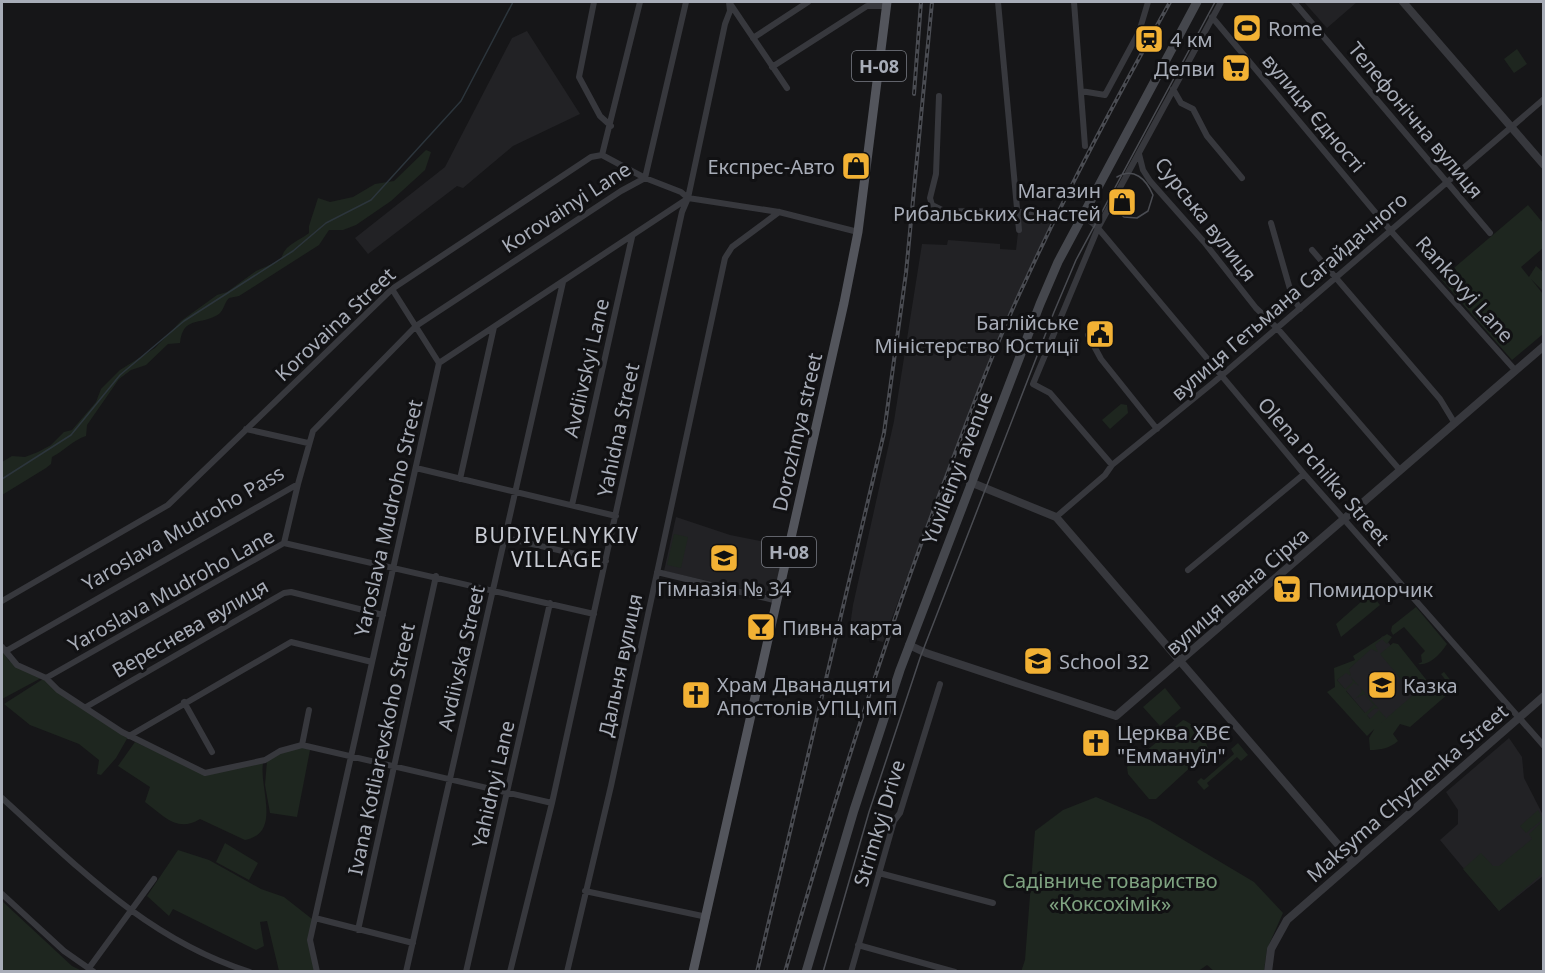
<svg xmlns="http://www.w3.org/2000/svg" width="1545" height="973" font-family="'Noto Sans',sans-serif">
  <style>
    .built { fill: #222225 }
    .green { fill: #1e261f }
    .lines { fill: none; stroke-linecap: round; stroke-linejoin: round }
    .stream { stroke: #2c353c; stroke-width: 1.5 }
    .minor { stroke: #37383d; stroke-width: 6 }
    .tertiary { stroke: #37383d; stroke-width: 8 }
    .secondary { stroke: #45474d; stroke-width: 9 }
    .primary { stroke: #53555c; stroke-width: 9 }
    .tram { stroke: #4a4c52; stroke-width: 1.5 }
    .rail-casing { stroke: #4a4c52; stroke-width: 4 }
    .rail { stroke: #111113; stroke-width: 1.5; stroke-dasharray: 4.5; stroke-linecap: butt }
    .labels { text-anchor: middle; dominant-baseline: central; stroke-width: 6; stroke-linejoin: round; paint-order: stroke }
    .shield { fill: #111113; stroke: #7b7e86; stroke-width: 1.5 }
    .shield-label { font-size: 18px; font-weight: bold; fill: #a8adb8 }
    .poi-label { font-size: 20px; fill: #a8adb8; stroke: #111113; text-anchor: start }
    .street-label { font-size: 20px; fill: #a8adb8; stroke: #111113 }
    .park-label { font-size: 20px; fill: #7fa381; stroke: #111113 }
    .neighbourhood-label { font-size: 21px; letter-spacing: 1.5px; fill: #c9ccd4; stroke: #111113 }
  </style>
  <rect width="100%" height="100%" fill="#161618"/>
  <path class="built" d="M1304,2H1357L1327,28Z
    M527,31L580,114L513,146L463,188L457,186L368,254L355,238L445,167L512,38Z
    M1020,215L1046,218L1051,223L1023,282L956,446L883,642L866,638L855,633L850,626L853,605L894,421L922,244L947,245L948,240L1000,244V249L1016,250Z
    M676,517L730,535L785,546L774,596L664,571Z
    M1383,636L1430,693L1382,733L1337,680Z
    M1509,738L1522,757L1524,778L1543,815V876L1499,911L1440,840L1458,824V810L1446,792Z"/>
  <path class="green" d="M1517,49L1527,64L1514,73L1504,59Z
    M426,150L431,152L425,170L391,201L356,225L343,230H329L319,245L239,296L229,298C224,303 224,310 219,314C201,326 183,315 180,343L168,344L146,365L131,370L119,379L87,425L86,436C73,440 64,451 52,457L51,464L46,468L2,495V462L12,456L25,457L38,452L51,445L64,432L72,430L96,402L101,389L120,370L155,348L181,321L217,295L227,292L256,271L281,260C284,244 298,242 309,233V226L318,198L330,202L353,197L375,184L394,181Z
    M1528,205L1543,223V248L1521,267L1529,277L1536,266L1543,272V291L1531,279L1543,294V334L1512,360L1441,279Z
    M1121,404L1127,405L1128,413L1110,429L1102,420Z
    M674,534L688,537L681,568L667,565Z
    M1371,593L1380,605L1341,637L1336,624Z
    M1416,607L1447,644C1441,653 1430,666 1418,664L1422,662L1421,655L1425,651L1404,627L1393,635L1391,631L1392,626Z
    M1387,634L1392,637L1387,644L1382,639L1375,645L1378,652L1371,649L1349,669L1351,676L1346,673L1337,680L1345,689L1353,682L1351,677L1359,686L1354,683L1346,691L1365,713L1374,705L1364,694L1355,699L1362,692L1360,687L1379,709L1375,708L1367,715L1370,719L1379,710L1386,718L1367,736L1327,692L1335,687L1334,668L1355,660L1353,656Z
    M1393,643L1398,644L1436,692L1440,683L1441,688L1447,682L1441,674L1444,672L1456,687L1410,727L1400,724L1393,734L1398,741C1390,748 1381,750 1370,750L1369,738L1375,728L1412,696L1411,691L1380,654Z
    M2,649L9,661L43,677L2,699Z
    M43,679L128,737L116,758L101,775L97,774L99,760L79,744L30,725L4,704Z
    M1165,688L1181,708L1160,726L1143,707Z
    M1183,720C1192,722 1209,741 1208,751L1156,799H1149L1128,774L1127,767Z
    M135,742L205,774L263,763C259,788 282,833 245,840L200,819C177,833 164,816 145,802L150,787L118,766Z
    M1238,743L1248,755L1241,761L1237,757L1207,783L1209,786L1204,790L1197,782L1201,778L1204,780L1234,754L1231,749Z
    M301,747L310,750L297,817L270,813L265,785L267,761L280,753Z
    M1096,797L1150,820L1254,882L1283,913L1267,949L1264,971H1214L1207,965L1197,972H1021L1025,960L1035,831L1063,810Z
    M1538,810L1543,819L1526,833L1520,826Z
    M1543,821V873L1499,911L1463,869L1481,853L1493,866H1499L1532,839L1529,834Z
    M225,843L258,863L249,880L216,862Z
    M178,850L209,860L261,889L284,897L312,919L314,971H279L267,921L260,922L264,946L256,950L173,909L169,916L147,896Z
    M2,901L72,966L82,971H2Z"/>
  <g class="lines">
    <path class="stream" d="M2,479L71,435L120,375L184,321L293,251L326,223L371,200L461,101L513,2"/>
    <path class="minor" d="M594,2L579,77L600,116L611,126
      M998,2L1019,230
      M1074,2L1085,146
      M1294,2L1490,233
      M731,5L787,88
      M1212,17L1390,230L1515,370
      M753,38L808,2
      M772,67L867,6H887
      M1173,89L1181,103L1193,109L1207,136L1242,178
      M1081,91L1105,95L1139,32L1148,2
      M939,96L936,174L930,198L932,205L944,211L1039,212
      M1139,154L1143,170L1150,181L1204,242L1256,308L1277,328L1399,469
      M602,155L645,178L681,192L688,198L779,212L858,232
      M1083,215L1097,227L1304,474L1544,746
      M1271,223L1292,296L1300,309
      M1312,250L1440,399L1454,422
      M392,289L439,363
      M1088,335L1101,359L1157,429
      M246,429L308,443
      M1112,465L1050,393L1033,384L1098,228L1221,2
      M416,468L616,516
      M460,479L494,327
      M572,505L632,237
      M1056,517L1105,475L1112,465L1214,382L1544,99
      M506,538L606,561
      M284,543L298,484
      M1188,570L1304,474
      M657,572L778,601
      M2,601L168,505L392,289L591,157L602,155L640,2
      M2,647L17,665L46,678L58,690L122,732L205,773L265,760L280,751L302,745L552,803
      M6,651L298,484L313,431L416,326L621,191L645,178L686,2
      M46,678L284,543L594,614
      M184,702L212,752
      M86,707L284,593L291,592L383,615
      M129,736L291,642L372,662
      M302,745L309,710
      M2,798C79,868 148,940 250,972
      M879,873L993,903
      M585,891L707,917
      M2,894L64,951L94,972
      M315,918L413,943
      M358,930L436,576
      M858,945L955,972
      M89,968L154,879
      M317,972L310,940L439,363L687,199
      M406,972L563,282
      M466,972L550,603
      M510,972L552,803L682,212L688,198L725,24L730,11L729,2
      M567,972L611,786L725,258L732,247L779,212
      M851,972L894,821L900,813L940,684"/>
    <path class="tertiary" d="M1403,2L1544,165
      M970,482L1056,517L1353,862
      M909,645L926,653L1116,716L1544,346
      M1268,972L1271,949L1287,920L1544,696"/>
    <path class="secondary" d="M806,972L854,810L900,670L1040,304L1058,262L1197,2"/>
    <path class="primary" d="M693,972L844,303L858,232L887,2"/>
    <path class="tram" d="M1109,195L1110,206L1124,217L1137,218L1148,211L1153,195C1146,179 1134,167 1117,177
      M823,972L869,812L920,658L1054,312L1076,260L1215,2"/>
    <g class="rail-casing">
      <path id="rail" d="M914,94L921,2
        M757,972L884,433L906,273L932,2
        M785,972C833,803 885,636 948,472C972,408 996,343 1025,282C1069,186 1119,94 1170,2"/>
    </g>
    <use href="#rail" class="rail"/>
  </g>
  <defs>
    <g id="stadium-square" transform="scale(1.5)"><rect x="-9" y="-9" width="18" height="18" rx="4" fill="#f2b134" stroke="#111113"/><path d="M0-5a6.5 5 0 1 0 0 10a6.5 5 0 1 0 0-10ZM-3.5-1.8h7v3.6h-7Z" fill="#111"/></g>
    <g id="station-square" transform="scale(1.5)"><rect x="-9" y="-9" width="18" height="18" rx="4" fill="#f2b134" stroke="#111113"/><path d="M-3-6H3Q5-6 5-4V2Q5 4 3 4L4.5 6H3L1.5 4h-3L-3 6H-4.5L-3 4Q-5 4-5 2V-4Q-5-6-3-6ZM-3.5-4v3h7v-3ZM-3.5 1v1.5H-2V1ZM2 1v1.5H3.5V1Z" fill="#111"/></g>
    <g id="supermarket-square" transform="scale(1.5)"><rect x="-9" y="-9" width="18" height="18" rx="4" fill="#f2b134" stroke="#111113"/><path d="M-6-5.5h2.5l.6 2H6L4.5 2H-2.5L-4.4-4H-6ZM-1.5 3.2a1.3 1.3 0 1 0 .1 0ZM3 3.2a1.3 1.3 0 1 0 .1 0Z" fill="#111"/></g>
    <g id="shop-square" transform="scale(1.5)"><rect x="-9" y="-9" width="18" height="18" rx="4" fill="#f2b134" stroke="#111113"/><path d="M-5-2.5h2.3a2.7 3.5 0 0 1 5.4 0H5L5.5 6h-11ZM-1.5-2.5h3a1.5 2.3 0 0 0-3 0Z" fill="#111"/></g>
    <g id="civic-square" transform="scale(1.5)"><rect x="-9" y="-9" width="18" height="18" rx="4" fill="#f2b134" stroke="#111113"/><path d="M-.6-6.5H3V-4.5H.6V-3L4-1V1h2V6H-6V1h2V-1L-.6-3ZM-1.2 2.5V6h2.4V2.5Z" fill="#111"/></g>
    <g id="school-square" transform="scale(1.5)"><rect x="-9" y="-9" width="18" height="18" rx="4" fill="#f2b134" stroke="#111113"/><path d="M0-5L7-2L0 1L-7-2ZM-4 1L0 2.5L4 1V4Q0 6-4 4Z" fill="#111"/></g>
    <g id="bar-square" transform="scale(1.5)"><rect x="-9" y="-9" width="18" height="18" rx="4" fill="#f2b134" stroke="#111113"/><path d="M-6-5H6L.8 .8V4.5H3.5V6h-7V4.5H-.8V.8Z" fill="#111"/></g>
    <g id="church-square" transform="scale(1.5)"><rect x="-9" y="-9" width="18" height="18" rx="4" fill="#f2b134" stroke="#111113"/><path d="M-1.2-6h2.4v3.5h3.3v2.4h-3.3V6h-2.4V-.1h-3.3v-2.4h3.3Z" fill="#111"/></g>
  </defs>
  <g fill-rule="evenodd">
    <use href="#stadium-square" x="1247" y="28"/>
    <use href="#station-square" x="1149" y="39"/>
    <use href="#supermarket-square" x="1236" y="68"/>
    <use href="#shop-square" x="856" y="166"/>
    <use href="#shop-square" x="1122" y="202"/>
    <use href="#civic-square" x="1100" y="334"/>
    <use href="#school-square" x="724" y="558"/>
    <use href="#supermarket-square" x="1287" y="589"/>
    <use href="#bar-square" x="761" y="627"/>
    <use href="#school-square" x="1038" y="661"/>
    <use href="#school-square" x="1382" y="685"/>
    <use href="#church-square" x="696" y="695"/>
    <use href="#church-square" x="1096" y="743"/>
  </g>
  <g class="labels">
    <g class="shield">
      <rect x="852" y="51" width="54" height="30" rx="4.5"/>
      <rect x="762" y="537" width="54" height="30" rx="4.5"/>
    </g>
    <g class="shield-label">
      <text x="879" y="66">Н-08</text>
      <text x="789" y="552">Н-08</text>
    </g>
    <g class="poi-label">
      <text x="1268" y="28">Rome</text>
      <text x="1170" y="39">4 км</text>
      <text x="1215" y="68" text-anchor="end">Делви</text>
      <text x="835" y="166" text-anchor="end">Експрес-Авто</text>
      <text x="1101" y="190" text-anchor="end">Магазин<tspan x="1101" dy="23">Рибальських Снастей</tspan></text>
      <text x="1079" y="322" text-anchor="end">Баглійське<tspan x="1079" dy="23">Міністерство Юстиції</tspan></text>
      <text x="724" y="588" text-anchor="middle">Гімназія № 34</text>
      <text x="1308" y="589">Помидорчик</text>
      <text x="782" y="627">Пивна карта</text>
      <text x="1059" y="661">School 32</text>
      <text x="717" y="684">Храм Дванадцяти<tspan x="717" dy="23">Апостолів УПЦ МП</tspan></text>
      <text x="1403" y="685">Казка</text>
      <text x="1117" y="732">Церква ХВЄ<tspan x="1117" dy="23">"Еммануїл"</tspan></text>
    </g>
    <g class="street-label">
      <text transform="translate(1314 113) rotate(50)">вулиця Єдності</text>
      <text transform="translate(1416 120) rotate(50)">Телефонічна вулиця</text>
      <text transform="translate(566 207) rotate(-33)">Korovainyi Lane</text>
      <text transform="translate(1206 219) rotate(52)">Сурська вулиця</text>
      <text transform="translate(1465 289) rotate(48)">Rankovyi Lane</text>
      <text transform="translate(1289 296) rotate(-41)">вулиця Гетьмана Сагайдачного</text>
      <text transform="translate(335 324) rotate(-43)">Korovaina Street</text>
      <text transform="translate(586 368) rotate(-77)">Avdiivskyi Lane</text>
      <text transform="translate(618 430) rotate(-78)">Yahidna Street</text>
      <text transform="translate(797 432) rotate(-77)">Dorozhnya street</text>
      <text transform="translate(957 468) rotate(-69)">Yuvileinyi avenue</text>
      <text transform="translate(1324 471) rotate(49)">Olena Pchilka Street</text>
      <text transform="translate(388 518) rotate(-77)">Yaroslava Mudroho Street</text>
      <text transform="translate(183 528) rotate(-30)">Yaroslava Mudroho Pass</text>
      <text transform="translate(171 590) rotate(-29)">Yaroslava Mudroho Lane</text>
      <text transform="translate(1237 591) rotate(-41)">вулиця Івана Сірка</text>
      <text transform="translate(190 628) rotate(-30)">Вереснева вулиця</text>
      <text transform="translate(461 658) rotate(-77)">Avdiivska Street</text>
      <text transform="translate(620 665) rotate(-78)">Дальня вулиця</text>
      <text transform="translate(381 749) rotate(-78)">Ivana Kotliarevskoho Street</text>
      <text transform="translate(493 784) rotate(-77)">Yahidnyi Lane</text>
      <text transform="translate(1407 793) rotate(-41)">Maksyma Chyzhenka Street</text>
      <text transform="translate(879 823) rotate(-73)">Strimkyj Drive</text>
    </g>
    <g class="park-label">
      <text x="1110" y="880">Садівниче товариство<tspan x="1110" dy="23">«Коксохімік»</tspan></text>
    </g>
    <g class="neighbourhood-label">
      <text x="557" y="535">BUDIVELNYKIV<tspan x="557" dy="24">VILLAGE</tspan></text>
    </g>
  </g>
  <rect width="1545" height="973" fill="none" stroke="#a8adb8" stroke-width="6"/>
</svg>
